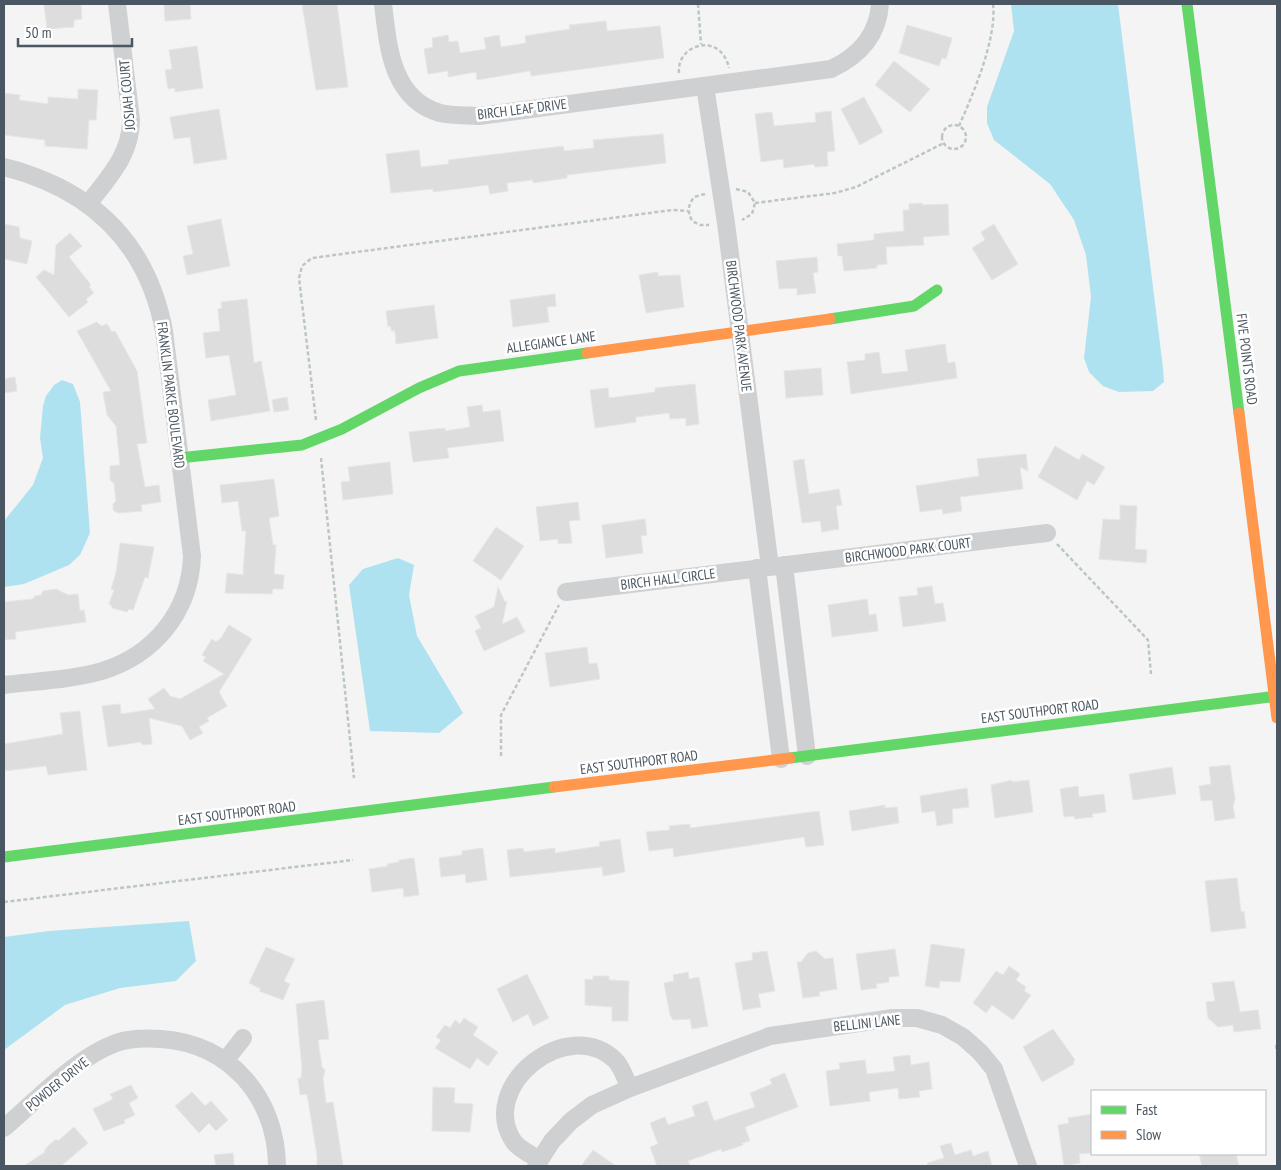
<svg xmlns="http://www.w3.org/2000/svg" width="1281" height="1170" font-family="'PT Sans Narrow',sans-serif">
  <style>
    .water { fill: #aee2f0 }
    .building { fill: #ddddde; stroke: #e5e6e7 }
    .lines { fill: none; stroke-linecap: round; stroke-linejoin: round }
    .path { stroke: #bcc7c4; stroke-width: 2.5; stroke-dasharray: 4 2.5; stroke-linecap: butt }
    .street { stroke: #ced0d2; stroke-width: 18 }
    .fast { stroke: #63d668; stroke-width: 11 }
    .slow { stroke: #ff974d; stroke-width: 11 }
    .labels { text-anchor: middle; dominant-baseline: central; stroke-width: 5; stroke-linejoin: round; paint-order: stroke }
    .street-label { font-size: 14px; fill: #4a5661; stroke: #fff }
  </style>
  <rect width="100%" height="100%" fill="#f4f4f4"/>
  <path class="water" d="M1011,4H1118L1163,368L1164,382L1153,391L1119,392L1103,386L1089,372L1084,358L1091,297L1086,255L1074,220L1050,184L994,140L987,123V107L1014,31Z
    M62,380L73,384L80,402L90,533L80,555L69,565L24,584L4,587V521L33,485L43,458L40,438L43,406L46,396L54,385Z
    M398,558L414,565L409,595L417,636L463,713L439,733L370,731L349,585L363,569Z
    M189,921L196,961L176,981L120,988L65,1005L4,1050V937L49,931Z"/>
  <path class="building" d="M44,4H81L82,19L74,20V27L47,29Z
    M164,4H190L191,19L165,21Z
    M302,4H337L348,87L316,90Z
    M606,21L607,31L660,26L664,58L531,76L530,71L477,80L476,72L448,77V71L428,74L424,49L433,47L432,38L448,35L449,42L458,41L460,53L486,49L484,38L499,35L501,47L526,43L525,36L570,29L569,25Z
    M907,25L952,38L946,59L942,58L939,66L899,53Z
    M197,46L203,88L175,92V88L168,89L165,70L172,69L169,50Z
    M894,61L930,89L910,112L875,85Z
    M78,89L98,90L96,120H89L87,149L45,146V140L4,135V93L20,95L19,100L48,104V97L78,99Z
    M864,97L883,132L860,145L841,109Z
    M219,109L227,159L194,164L190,137L174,139L170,117Z
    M831,111L835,151L827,152L828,166L815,167L814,164L784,168L783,159L761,162L755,114L772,112L774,126L816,122L815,113Z
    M663,134L666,163L567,175V178L533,183V180L507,183L508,191L490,194L488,185L433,192V189L391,193L386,154L419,150L421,167L449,164L448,160L563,146L564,151L594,148L593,140Z
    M922,203V205L948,204L949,235L923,237L924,245L886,247L887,264L877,265V268L844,271L842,256H838L837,244L874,240V234L904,231L903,210H909V204Z
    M221,219L230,266L187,275L183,256L193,254L187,226Z
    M4,224L19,227L20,238L32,241L27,264L4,259Z
    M994,224L1018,264L992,280L972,248L985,240L981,232Z
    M70,233L82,246L69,257L91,285L89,287L94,293L86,299L88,302L69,317L36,277L44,270L54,275L56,245Z
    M817,257L818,272L813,273L816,293L797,295V288L779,289L776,261Z
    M658,272V276L680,275L684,307L646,313L639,275Z
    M555,294L556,306L547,307L549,322L513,327L510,300Z
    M247,299L254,363L261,361L270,411L211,421L208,400L236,395L229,355L206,358L203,333L220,331L218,309L222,308L221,302Z
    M434,305L438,338L396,344L395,331H391V326L388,327L386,311Z
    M97,322L101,326L107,324L112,332L115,331L137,371L147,443L137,444L145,487L159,485L161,502L141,505L142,511L118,513L113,510V504L116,501L114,483L110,480V466L120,465L116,426L107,415L103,392L111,391L77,331Z
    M945,344L948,363L955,362L957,378L851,394L847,362L865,360V354L879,352L882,374L908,371L905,350Z
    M821,368L823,395L786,398L784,371Z
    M15,377L17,391L4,393V379Z
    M695,384L699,424L686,426V418L670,419L669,413L636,417V422L595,428L590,390L608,388L609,398L655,392V388Z
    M287,397L289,410L274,412L272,400Z
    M482,405L483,412L500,410L504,441L447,448L449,458L413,462L409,432L445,428V431L470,427L467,407Z
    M1055,446L1079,460L1082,454L1105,467L1094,485L1087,481L1077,500L1038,477Z
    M1026,454L1028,471L1020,467L1023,489L960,497L962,511L943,514L942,509L920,512L916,486L979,476L977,459Z
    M804,459L809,494L839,489L842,505L836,506L839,529L822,532L820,521L802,523L793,461Z
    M390,462L393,494L343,500L341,482L350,481L348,467Z
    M274,479L279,516L269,518L273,545H276L274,574L284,575L283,589H273L272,594L225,593L227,573L243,575L246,531H242L238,501L222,503L220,485Z
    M578,502L580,520L569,521L572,543L558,544V539L540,541L536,507Z
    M1120,505L1137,506L1135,549L1147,550L1146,563L1099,559L1103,519L1120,520Z
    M645,519L647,535L641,536L643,553L606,558L602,525Z
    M496,527L524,546L501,580L473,561Z
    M120,543L154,547L148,578L145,577L133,610L129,609L127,612L112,608V606L109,604L114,590L111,589L116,573Z
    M932,586L935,604L943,603L946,621L903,627L899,597L918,595L917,588Z
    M498,587L505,602L507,601L502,624L517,617L525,632L484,651L475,631L481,628L475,616L494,607Z
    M56,589L68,595L78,594L80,611L84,610L86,622L15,632L16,639L4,640V602L33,599L35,596L41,595L43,591Z
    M867,599L869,615L876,614L878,631L832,637L828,605Z
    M229,625L252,639L219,692L227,706L207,718L209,721L199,727L203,733L190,740L182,726L149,718L152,744L143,745L140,742L108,747L102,706L120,704L121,714L155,709L148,699L164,688L170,696L180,699L224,674L203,661L206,657L202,655L212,639L216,642L221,638Z
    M587,647L589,664L597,663L600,679L550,687L545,653Z
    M80,711L87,770L48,775L46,766L4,771V744L63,734L60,713Z
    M1230,765L1235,799L1233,806L1235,818L1215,821L1212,800L1201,801L1199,786L1211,784L1209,767Z
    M1172,767L1176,794L1133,800L1129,774Z
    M1012,780V782L1029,780L1033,812L995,818L991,785Z
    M1078,786L1079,797L1104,794L1106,812L1092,814L1093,817L1075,819L1074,816L1064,817L1060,789Z
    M967,788L969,807L952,809L953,823L937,826L935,811L922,813L920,796Z
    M885,805V808L897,807L899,823L852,831L849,811Z
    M819,811L824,845L806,847L804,837L674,857L673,848L649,851L646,832L670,830L669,826L690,824V828Z
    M620,839L625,872L603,876L602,867L510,877L507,850L523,848L524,852L555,848V853L600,846L599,842Z
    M483,848L487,880L466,883L465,874L441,877L439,858L462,855V851Z
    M414,858L419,895L404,897L403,888L372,892L369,869L388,866L387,864L399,862V860Z
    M1237,878L1241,912L1244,911L1246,928L1211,932L1205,881Z
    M931,944L965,949L960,982L940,981L939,988L925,986Z
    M266,947L295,959L284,981L290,984L283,1000L259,991L261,989L249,983Z
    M895,949L899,976L889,977V982L876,984L877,988L861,990L856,954Z
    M767,951L775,991L758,994L761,1007L743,1010L735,963L753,960L752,953Z
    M816,951L825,959L833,958L837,989L819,992L820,996L803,998L797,962H801L808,953Z
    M1009,966L1020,974L1016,980L1026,987L1024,991L1031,995L1013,1020L992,1005L986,1013L973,1003L996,971L1003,975Z
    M688,972L689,979L699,977L708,1026L692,1029L690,1019L673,1020L670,1015L664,983L674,981L673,975Z
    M527,974L549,1018L533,1026L528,1014L513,1022L497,989Z
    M593,976H609V980L629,981L628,1021H612V1007L585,1005V979L593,980Z
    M1234,981L1240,1012L1258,1010L1261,1029L1234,1032L1233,1025L1218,1027L1208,1018L1206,1002L1215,1001L1212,983Z
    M324,1000L329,1039L318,1040L322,1067L325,1070L323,1078L326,1103L333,1102L343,1166H317V1155L307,1094L300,1095L298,1078H301L302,1069L296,1004Z
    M464,1018L478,1027L473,1035L498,1052L488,1066L477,1058L470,1069L435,1048L441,1040L436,1037L445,1025L450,1028L455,1020L460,1024Z
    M1053,1029L1075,1060L1073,1062L1074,1064L1042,1082L1023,1047Z
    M910,1055L911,1065L929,1062L932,1089L919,1091L920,1097L899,1099L898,1088L869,1092L870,1101L830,1106L826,1071L840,1069L839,1063L865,1060L867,1074L895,1071L893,1057Z
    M785,1073L798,1107L745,1127L750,1141L742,1143L743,1145L722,1152L721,1149L688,1161L690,1166H657L650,1147L658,1144L650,1123L665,1117L668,1125L695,1116L692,1106L707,1101L714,1121L755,1107L750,1093L772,1084L770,1079Z
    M131,1085L138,1098L129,1103L135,1115L124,1120L125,1123L104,1131L93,1109L113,1099L110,1094Z
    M433,1087L455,1088L454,1103L473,1104L470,1132L432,1131Z
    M192,1092L205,1106L211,1101L228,1120L216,1131L209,1123L199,1133L175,1106Z
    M1092,1114V1153L1079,1154L1080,1163L1064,1166L1058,1125L1069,1123L1068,1118Z
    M74,1127L88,1143L61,1166H24L45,1152L44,1151L48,1146L56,1139L58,1141Z
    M951,1143L955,1155L971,1150L973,1156L988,1151L992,1166H928L927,1163L944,1158L940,1146Z
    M593,1150L616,1166H581Z
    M233,1153L234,1166H216L214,1155Z
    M1199,1154H1236L1239,1166H1202Z"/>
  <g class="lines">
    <path class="path" d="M698,4L701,44
      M679,73C676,44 721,31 729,68
      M942 137a12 12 0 1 1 24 0a12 12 0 1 1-24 0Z
      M959,126C973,94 997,39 993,4
      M736,189L748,192L755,203L752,214L742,220
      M705,194L694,197C688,206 687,210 692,221L700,225H709
      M755,203L835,193L856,187L944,143
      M316,420L299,278L302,266L312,258L672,210L688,211
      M321,458L354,778
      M1057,544L1148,640L1151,674
      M501,756V715L559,605
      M4,902L353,860
      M1276,1045L1277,1052"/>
    <path class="street" d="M383,4C388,45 391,99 440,113C453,116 467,115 479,116L831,69C859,56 878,35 880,4
      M705,86L726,223L770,567
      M4,167C90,189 147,241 164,331L192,556C190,612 154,655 102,671C71,680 36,681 4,685
      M88,204C108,178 131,155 131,120L117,4
      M784,565L807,756
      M757,568L781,759
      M566,592L1047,533
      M225,1061L243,1038
      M4,1128C37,1100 75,1058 116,1043C130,1038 147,1038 161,1039C231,1044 276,1098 277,1166
      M540,1160C532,1155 519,1149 514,1142C476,1087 568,1013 616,1061C622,1068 626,1080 630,1088
      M536,1166L552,1141L571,1121L592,1105L630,1088L770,1036L893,1018H917L942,1025L963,1037L980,1052L994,1069L1028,1166"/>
    <path class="fast" d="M1187,4L1239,413
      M830,319L914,306L937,290
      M179,458L302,445L342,429L419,388L459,371L587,353
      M790,758L1277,696
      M4,857L554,787"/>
    <path class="slow" d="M587,353L830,319
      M1239,413L1277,718
      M554,787L790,758"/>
  </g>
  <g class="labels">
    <g class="street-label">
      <text transform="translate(127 95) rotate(-95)">JOSIAH COURT</text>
      <text transform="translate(522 109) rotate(-7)">BIRCH LEAF DRIVE</text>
      <text transform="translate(739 326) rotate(83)">BIRCHWOOD PARK AVENUE</text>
      <text transform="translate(551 342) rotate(-8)">ALLEGIANCE LANE</text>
      <text transform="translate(1247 359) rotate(83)">FIVE POINTS ROAD</text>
      <text transform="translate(171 395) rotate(83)">FRANKLIN PARKE BOULEVARD</text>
      <text transform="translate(908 550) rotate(-7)">BIRCHWOOD PARK COURT</text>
      <text transform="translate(668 579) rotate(-7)">BIRCH HALL CIRCLE</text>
      <text transform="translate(1040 711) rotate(-7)">EAST SOUTHPORT ROAD</text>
      <text transform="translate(639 762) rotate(-7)">EAST SOUTHPORT ROAD</text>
      <text transform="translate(237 813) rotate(-7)">EAST SOUTHPORT ROAD</text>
      <text transform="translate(867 1023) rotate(-6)">BELLINI LANE</text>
      <text transform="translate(57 1084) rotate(-39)">POWDER DRIVE</text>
    </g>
  </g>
  <rect width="1281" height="1170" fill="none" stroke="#4a5661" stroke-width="10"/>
  <rect x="1091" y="1090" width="175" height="65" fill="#ffffff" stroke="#b7bbc0"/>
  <rect x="1101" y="1106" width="25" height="8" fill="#63d668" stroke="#b7bbc0"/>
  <text x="1136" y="1115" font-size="15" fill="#4a5661">Fast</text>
  <rect x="1101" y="1131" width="25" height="8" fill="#ff974d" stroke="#b7bbc0"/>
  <text x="1136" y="1140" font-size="15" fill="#4a5661">Slow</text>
  <path d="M18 38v8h114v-8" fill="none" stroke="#4a5661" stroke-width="2.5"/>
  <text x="25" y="38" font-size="15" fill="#4a5661" stroke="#ffffff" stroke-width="4" paint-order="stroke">50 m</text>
</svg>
